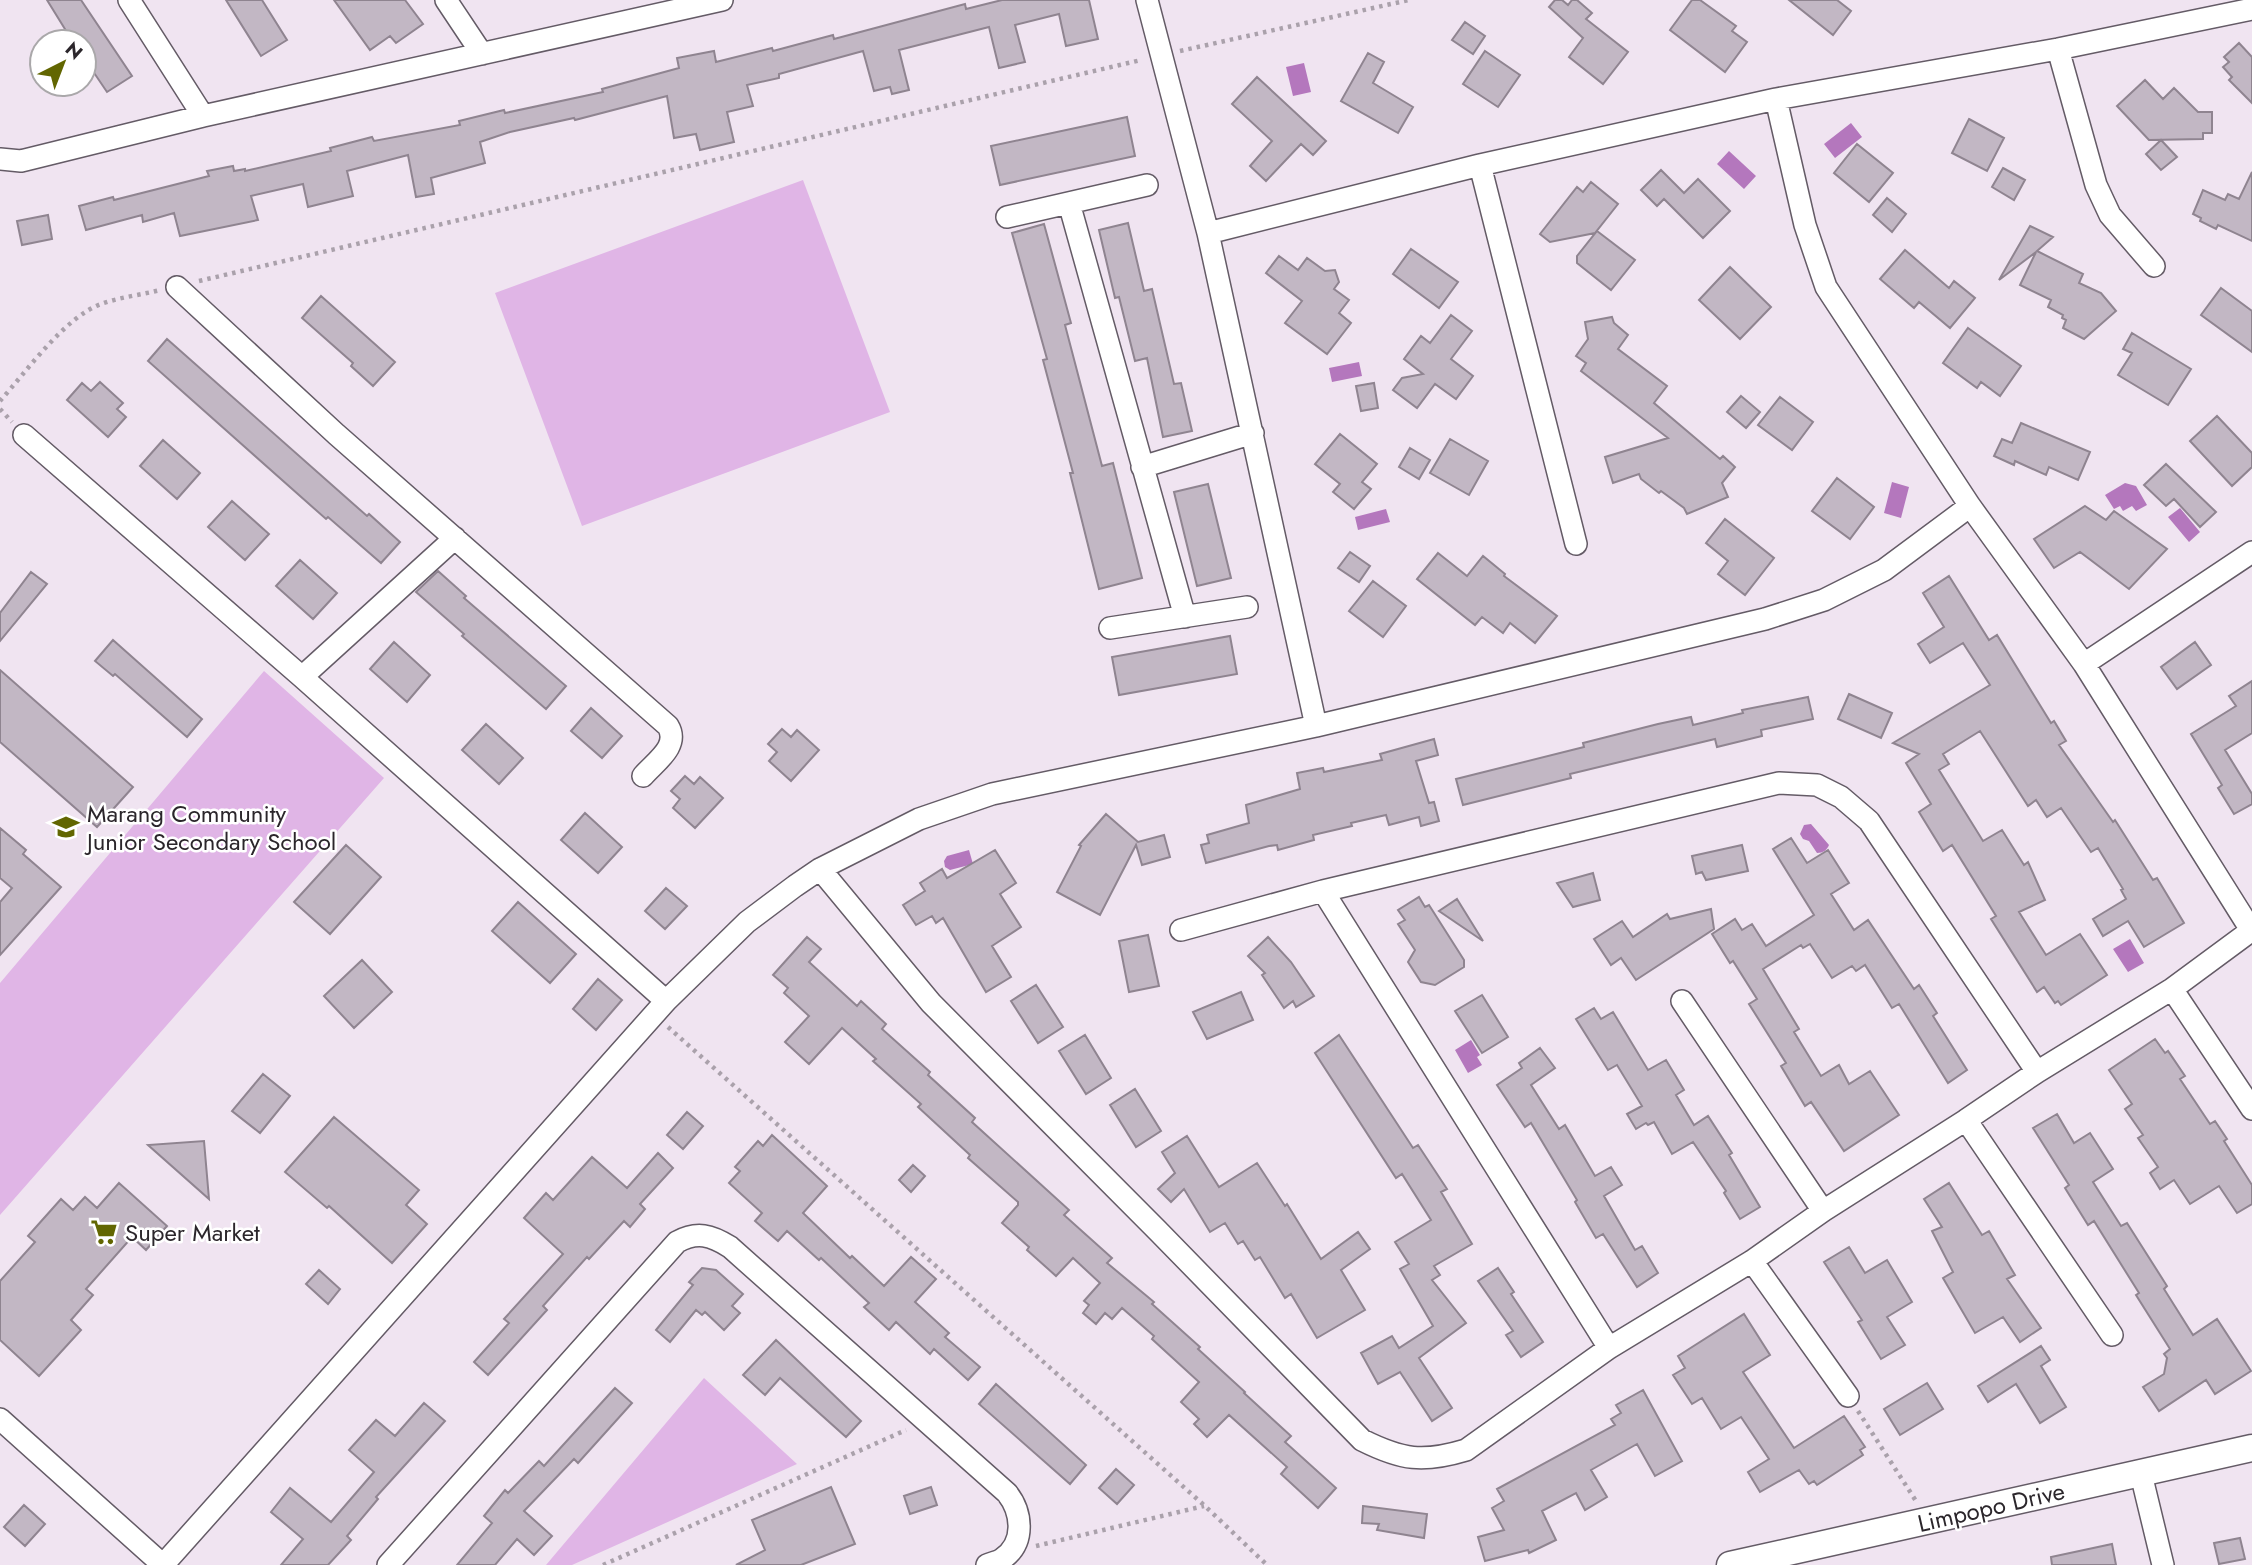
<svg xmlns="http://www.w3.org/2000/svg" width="2252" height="1565" font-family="Jost,sans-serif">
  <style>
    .green { fill: #e0b5e6 }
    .water { fill: #b477bd }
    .building { fill: #c2b7c4; stroke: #8f8490; stroke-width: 2 }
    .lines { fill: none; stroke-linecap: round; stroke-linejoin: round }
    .minor-casing { stroke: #645b66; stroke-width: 24 }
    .tertiary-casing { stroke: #645b66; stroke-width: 29 }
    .path { stroke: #aaa1ab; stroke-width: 4.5; stroke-dasharray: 3.5 5; stroke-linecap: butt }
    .minor { stroke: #fff; stroke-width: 21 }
    .tertiary { stroke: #fff; stroke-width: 26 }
    .labels { text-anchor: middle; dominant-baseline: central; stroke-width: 5; stroke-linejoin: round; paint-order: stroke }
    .poi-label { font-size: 24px; fill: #2b262b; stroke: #fff; text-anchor: start }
    .street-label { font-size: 24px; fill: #2b262b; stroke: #fff }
  </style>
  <rect width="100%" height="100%" fill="#f0e4f1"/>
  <path class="green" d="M803,180L890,412L582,526L495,293Z
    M264,671L384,778L0,1215V983Z
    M704,1378L797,1464L572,1565H546Z"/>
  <path class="water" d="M1304,63L1311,92L1293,96L1286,67Z
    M1851,123L1862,137L1835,158L1824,144Z
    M1729,151L1756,176L1744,189L1717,164Z
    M1359,362L1362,376L1332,382L1329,368Z
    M1892,482L1909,487L1901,518L1884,513Z
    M2125,483L2136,486L2147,505L2136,511L2132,506L2123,511L2120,506L2114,509L2105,495Z
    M2180,508L2200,532L2189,542L2168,517Z
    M1386,509L1390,522L1358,530L1355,517Z
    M1811,824L1829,845C1827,850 1823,853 1817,853L1809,841L1803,839L1800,834L1804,825Z
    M969,850L973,864L950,870L945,867L944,861L947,856Z
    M2130,939L2144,963L2128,972L2113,949Z
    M1471,1040L1480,1055L1477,1057L1482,1065L1468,1073L1455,1050Z"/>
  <path class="building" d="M47,0H81L132,76L107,92L84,58V42H73Z
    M226,0H262L287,40L261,56Z
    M334,0H405L423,24L396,43L390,36L370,50Z
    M1002,0H1089L1098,39L1066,46L1059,14L1015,25L1025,62L999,68L989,27L899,50L909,90L892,94L890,87L874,91L863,51L779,74V78L747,85L753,106L727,112L734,142L700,150L696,134L674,138L667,96L575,120L574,118L510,132L480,142L485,163L431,178L434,194L416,197L408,155L347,171L353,196L308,207L303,184L251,196L258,220L180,236L174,213L143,222L142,215L86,230L79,206L113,197L114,200L209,176L207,171L233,166L234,171L245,169V171L331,151L330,148L372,137L374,141L460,125L459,121L504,110L505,113L603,92L602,89L679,68L677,58L714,51L716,62L772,48L773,51L833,35L834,39L965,4L966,9Z
    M1555,0H1562L1568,5L1572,0H1577L1592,13L1586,19L1628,52L1603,84L1569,57L1583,38L1549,7Z
    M1692,0H1700L1736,26L1732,31L1747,42L1725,72L1670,30Z
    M1789,0H1837L1851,11L1833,35Z
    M1465,22L1485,36L1473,54L1452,40Z
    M2239,43L2252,57V103L2229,80L2232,77L2223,67L2229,62L2224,57Z
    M1485,51L1520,75L1498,107L1463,84Z
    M1368,53L1384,62L1373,83L1413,107L1398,133L1341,101Z
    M1257,77L1326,141L1313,155L1301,144L1266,181L1250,166L1272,141L1232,104Z
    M2145,80L2163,99L2174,88L2198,112H2212V133H2203V139L2149,140L2117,106Z
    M1127,117L1135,156L1000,185L991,146Z
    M1969,119L2004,138L1987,171L1952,153Z
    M2161,140L2177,157L2161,170L2146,154Z
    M1857,144L1893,173L1869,202L1834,173Z
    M2003,168L2025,180L2014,200L1992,187Z
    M1661,170L1684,193L1698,179L1730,211L1703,238L1664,199L1657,206L1641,190Z
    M2252,172V241L2218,225L2216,229L2200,221L2201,218L2193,214L2203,190L2225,200L2228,194L2239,199Z
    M1591,182L1618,204L1595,233L1550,242L1540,234L1577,187L1583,192Z
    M1887,198L1906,214L1892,232L1873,215Z
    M48,215L52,239L22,245L17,221Z
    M1128,223L1144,291L1152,289L1174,384L1181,383L1192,431L1163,437L1147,358L1135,361L1119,297L1115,298L1099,230Z
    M1044,224L1071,323L1065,325L1102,466L1113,463L1142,578L1099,589L1070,473H1073L1043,360L1047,359L1012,233Z
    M2030,226L2053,237L2037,251L2083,274L2079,283L2101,293L2116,311L2084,339L2063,328L2066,320L2062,318L2063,315L2048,307L2051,300L2020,285L2036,252L1999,280Z
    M1597,231L1635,260L1611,290L1577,263V256Z
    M1411,249L1458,282L1439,308L1393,274Z
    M1905,250L1949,288L1954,281L1975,298L1950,328L1919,302L1914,308L1880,279Z
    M1279,256L1298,270L1307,258L1325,271L1335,270L1339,282L1334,289L1349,300L1339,313L1351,323L1327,354L1285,323L1302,301L1266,273Z
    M1730,267L1771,307L1740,339L1699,300Z
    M2221,288L2252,311V352L2201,315Z
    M321,296L395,362L373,386L351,366L353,363L302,318Z
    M1451,315L1472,331L1451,359L1473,376L1456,399L1435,384L1417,408L1393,390L1402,378L1423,374L1404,359L1421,336L1430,343Z
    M1612,317L1614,323L1628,335L1618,349L1667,386L1654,403L1720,459L1723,456L1735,467L1722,483L1728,497L1687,514L1684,508L1661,491L1659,493L1641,479L1639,474L1613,483L1605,457L1668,438L1581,371L1586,363L1576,356L1588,339L1585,322Z
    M1968,328L2021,366L2000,396L1981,382L1977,388L1943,363Z
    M2132,333L2191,369L2168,405L2118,375L2132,353L2123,349Z
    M167,339L367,516L369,514L400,542L381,563L328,517L326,519L148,361Z
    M100,382L123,403L117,409L126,417L108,437L67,400L82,383L91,391Z
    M1374,383L1378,408L1361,411L1356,386Z
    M1741,396L1760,412L1746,428L1727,412Z
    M1780,397L1813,422L1792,450L1758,425Z
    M2217,416L2252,453V467L2232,486L2190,441Z
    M2021,423L2090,452L2078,480L2049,467L2046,475L2015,461L2014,465L1994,456L2002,439L2012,443Z
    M1340,434L1377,464L1362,482L1371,489L1354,509L1333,492L1340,484L1315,464Z
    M1450,439L1488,461L1469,495L1430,473Z
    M163,440L200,473L177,499L140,466Z
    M1410,448L1430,460L1419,479L1399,467Z
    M2166,464L2216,512L2200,527L2174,499L2166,506L2144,485Z
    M1837,478L1874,507L1850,539L1812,511Z
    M1208,484L1231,578L1197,586L1174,492Z
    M232,501L269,534L245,560L208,527Z
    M2085,506L2106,520L2114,511L2167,549L2129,589L2080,552L2054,568L2034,539Z
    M1725,519L1774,558L1745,595L1718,574L1728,561L1706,543Z
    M1350,552L1370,566L1359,582L1338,568Z
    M1438,553L1467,576L1483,556L1505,574L1504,576L1557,616L1535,643L1510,623L1503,633L1482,617L1475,625L1417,579Z
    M300,560L337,593L313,619L276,586Z
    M438,571L466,596L464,598L566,686L546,709L462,636L464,634L416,592Z
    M31,572L47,584L0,641V613Z
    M1949,576L1989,640L1997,635L2051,723L2054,721L2066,741L2059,745L2113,822L2115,820L2153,880L2157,878L2184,923L2144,947L2128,921L2103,936L2093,919L2126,899L2121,890L2123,889L2098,848L2091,852L2061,808L2047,817L2036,800L2028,806L1980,731L1943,754L1949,764L1939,770L1983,841L2002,830L2024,865L2028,862L2045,900L2019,912L2046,955L2080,934L2107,975L2061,1005L2058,1001L2055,1003L2044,987L2037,992L1991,919L1996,916L1952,845L1943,851L1919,812L1931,804L1906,763L1919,754L1893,743L1990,685L1963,643L1930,663L1918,644L1944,627L1923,593Z
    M1373,581L1406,606L1383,637L1349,611Z
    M1230,636L1237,674L1119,695L1112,657Z
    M113,640L202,719L187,737L115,674L113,676L95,661Z
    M394,642L430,675L407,702L370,669Z
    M2195,642L2211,665L2177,689L2161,667Z
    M0,670L133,787L97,827L0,742Z
    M2252,681V733L2225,750L2252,794V804L2234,814L2218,788L2222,785L2191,734L2236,706L2229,696Z
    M1849,694L1892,713L1881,738L1838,719Z
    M1808,697L1813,719L1761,730L1762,736L1717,747L1715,739L1570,774L1571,778L1463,805L1456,779L1584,747L1583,743L1658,724L1691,717L1693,725L1743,713L1742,710Z
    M591,708L622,736L602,758L571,731Z
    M486,724L523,758L499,784L462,750Z
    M782,729L791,737L797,730L819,750L791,781L769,761L777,752L768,744Z
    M1434,739L1438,755L1416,761L1429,803L1434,802L1439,821L1421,826L1419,817L1389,825L1386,815L1351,823L1352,826L1313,835L1314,840L1278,850L1277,845L1269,846L1206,863L1201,845L1209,843L1207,835L1249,823L1246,805L1300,789L1297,773L1323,768L1324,772L1382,760L1380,754Z
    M685,776L694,784L700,777L723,798L695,828L673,808L680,799L671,791Z
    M585,813L622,847L598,873L561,840Z
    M1106,814L1138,842L1164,835L1170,857L1142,865L1136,845L1100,915L1057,892L1081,846L1079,845Z
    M0,828L26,850L23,854L61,887L0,955V902L12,888L0,878Z
    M1791,838L1807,863L1828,850L1849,883L1831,894L1854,930L1868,920L1914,989L1919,985L1937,1013L1933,1016L1967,1070L1948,1083L1899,1004L1892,1008L1865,965L1856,971L1852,966L1832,978L1810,944L1803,948L1801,945L1763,969L1799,1029L1794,1032L1821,1076L1839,1065L1849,1084L1870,1071L1899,1115L1844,1151L1811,1102L1805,1106L1781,1066L1786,1063L1749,1004L1757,999L1733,961L1730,963L1712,934L1735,919L1742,930L1752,924L1766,946L1814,915L1773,849Z
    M346,845L381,877L330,934L294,902Z
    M1742,845L1748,871L1706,880L1702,872L1696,874L1692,856Z
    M995,850L1016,883L1000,894L1021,927L992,946L1011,977L986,992L943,918L936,923L932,916L916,925L903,905L925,891L920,883L942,869L947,878Z
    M1593,873L1600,900L1573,907L1557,883Z
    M666,888L687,906L665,929L645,911Z
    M1419,897L1425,907L1429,905L1464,960V967L1435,985L1421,982L1408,962L1415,950L1398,924L1405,920L1398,910Z
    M1457,899L1483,941L1439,911Z
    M518,902L576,954L550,983L492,931Z
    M1711,909L1714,929L1636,980L1621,958L1611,965L1594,939L1622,921L1633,937L1667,914L1670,919Z
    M1148,935L1159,986L1129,992L1119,941Z
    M807,937L821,949L809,962L857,1006L861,1001L886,1024L882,1029L930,1072L928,1075L975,1118L972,1122L1069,1210L1064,1215L1112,1258L1107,1263L1154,1302L1152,1304L1200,1347L1198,1349L1245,1392L1244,1393L1291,1436L1285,1442L1336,1488L1318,1508L1281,1474L1287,1467L1229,1415L1207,1437L1194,1424L1199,1419L1181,1402L1199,1382L1152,1339L1154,1336L1122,1308L1112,1319L1105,1313L1096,1324L1083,1313L1089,1305L1084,1301L1100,1283L1073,1258L1056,1276L1027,1250L1029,1247L1002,1223L1018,1205V1202L968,1158L970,1155L918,1107L921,1104L873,1061L876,1059L842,1028L809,1064L785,1042L809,1016L784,993L788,988L773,975Z
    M1268,937L1291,962L1314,996L1296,1007L1293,1001L1284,1008L1262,975L1265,973L1248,956Z
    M362,960L392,992L354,1028L324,996Z
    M598,979L622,1000L596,1030L573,1009Z
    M1036,985L1063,1027L1038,1043L1011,1001Z
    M1241,992L1253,1020L1207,1039L1193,1012Z
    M1482,995L1508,1037L1482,1053L1455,1011Z
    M1594,1008L1601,1019L1613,1012L1648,1070L1666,1060L1684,1090L1676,1095L1694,1125L1708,1116L1732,1153L1729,1155L1760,1207L1740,1219L1724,1193L1726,1191L1693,1142L1672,1154L1654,1122L1648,1125L1646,1123L1636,1129L1627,1114L1642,1106L1617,1065L1608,1070L1576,1019Z
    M1085,1035L1111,1078L1086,1094L1059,1051Z
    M1339,1035L1413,1148L1418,1145L1447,1189L1441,1192L1472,1244L1434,1266L1440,1275L1432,1280L1466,1323L1419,1358L1452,1408L1432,1421L1400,1372L1378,1384L1361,1353L1392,1336L1399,1348L1433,1326L1400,1269L1409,1264L1395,1242L1431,1220L1402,1174L1396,1178L1315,1053Z
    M2155,1039L2165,1053L2168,1051L2185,1076L2180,1079L2210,1124L2215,1121L2227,1139L2224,1141L2252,1185V1204L2237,1213L2219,1186L2190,1204L2174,1180L2160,1189L2150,1173L2158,1167L2138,1138L2143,1135L2125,1109L2132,1104L2109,1070Z
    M1540,1048L1555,1068L1531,1085L1559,1129L1565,1125L1595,1176L1611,1167L1622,1185L1604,1196L1635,1250L1642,1246L1658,1273L1637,1287L1603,1234L1596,1238L1575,1202L1577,1200L1531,1123L1525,1127L1497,1085L1522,1068L1519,1063Z
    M263,1074L290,1096L260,1133L232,1111Z
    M1135,1089L1161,1131L1136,1147L1110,1105Z
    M687,1112L703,1126L683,1149L667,1135Z
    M2057,1114L2074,1143L2090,1133L2113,1169L2093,1182L2121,1226L2127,1223L2167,1286L2164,1289L2193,1335L2217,1319L2251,1371L2215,1394L2206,1380L2159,1411L2143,1387L2164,1374L2167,1358L2164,1354L2170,1349L2136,1295L2139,1293L2094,1221L2088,1225L2065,1188L2069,1185L2033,1128Z
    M334,1117L419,1190L406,1205L427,1224L392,1263L329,1206L327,1208L285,1172Z
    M772,1135L827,1186L803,1213L850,1258L852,1256L884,1286L911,1257L936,1279L915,1302L949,1333L945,1337L980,1367L968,1380L934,1349L930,1354L896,1322L889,1330L864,1307L869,1303L821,1258L819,1260L787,1231L778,1241L755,1221L762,1213L729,1183L740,1171L735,1167L758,1141L763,1146Z
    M1187,1136L1219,1187L1257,1163L1285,1206L1287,1204L1321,1259L1358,1232L1370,1249L1341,1270L1365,1310L1317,1338L1291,1294L1285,1298L1260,1257L1255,1260L1243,1241L1238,1244L1225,1223L1210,1232L1184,1189L1171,1202L1158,1189L1175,1173L1162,1152Z
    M204,1141L209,1199L148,1145Z
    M658,1153L673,1168L640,1204L645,1209L630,1227L624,1221L589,1259L587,1257L543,1306L547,1310L488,1375L474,1362L509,1323L504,1319L563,1254L524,1218L546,1193L553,1200L592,1157L627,1188Z
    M913,1165L925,1176L911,1192L899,1180Z
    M119,1183L167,1226L146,1250L132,1237L86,1289L93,1295L71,1320L81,1330L39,1376L0,1340V1281L35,1242L28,1236L61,1199L73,1210L85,1197L97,1208Z
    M1949,1183L1982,1235L1989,1231L2015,1275L2007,1279L2041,1328L2020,1342L2003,1317L1975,1333L1943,1278L1953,1272L1932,1231L1942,1227L1924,1199Z
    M1849,1247L1865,1273L1887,1260L1912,1302L1887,1317L1905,1345L1881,1359L1858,1322L1862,1320L1824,1262Z
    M702,1268L716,1270L743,1294L732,1306L740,1313L724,1330L705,1312L702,1315L696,1310L670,1342L656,1330L693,1285L689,1282Z
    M1498,1268L1514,1292L1511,1294L1543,1342L1521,1357L1506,1335L1513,1331L1478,1281Z
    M319,1270L340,1289L328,1304L306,1284Z
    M1744,1314L1770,1355L1743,1372L1794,1448L1844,1416L1865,1447L1860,1450L1863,1455L1817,1485L1814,1481L1809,1484L1799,1470L1760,1492L1748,1472L1769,1459L1741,1417L1721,1429L1702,1398L1692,1404L1673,1375L1685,1368L1678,1356Z
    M776,1340L861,1421L846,1437L780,1378L765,1395L743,1375Z
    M2041,1346L2050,1360L2041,1366L2066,1407L2040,1423L2016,1384L1988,1402L1978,1386Z
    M1927,1383L1943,1409L1900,1435L1884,1409Z
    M996,1384L1086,1465L1070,1484L979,1404Z
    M615,1388L632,1403L578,1463L574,1459L524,1511L552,1536L534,1555L517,1539L495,1565H457L492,1523L484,1516L505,1490L508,1493L539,1461L544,1466Z
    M1643,1390L1682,1461L1655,1476L1637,1444L1591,1470L1607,1497L1585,1510L1576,1493L1542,1511L1556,1540L1529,1553L1528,1550L1485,1561L1478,1537L1504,1530L1492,1508L1504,1501L1497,1489L1615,1425L1611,1419L1621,1413L1616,1405Z
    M424,1403L445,1421L376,1497L378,1499L347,1536L351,1540L328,1565H281L303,1539L271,1512L290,1488L331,1522L374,1472L349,1450L376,1420L395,1436Z
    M1116,1469L1134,1485L1117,1504L1099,1488Z
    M831,1487L855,1544L801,1565H736L765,1550L752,1520Z
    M931,1487L937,1505L910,1514L904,1496Z
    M24,1505L45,1524L25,1546L4,1527Z
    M1363,1506L1427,1514L1424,1538L1377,1530L1379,1524L1362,1523Z
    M2240,1538L2245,1559L2219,1564L2214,1543Z
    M2112,1544L2116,1565H2052L2051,1557Z"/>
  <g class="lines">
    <g class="minor-casing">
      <path id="minor" d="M129,0L203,116
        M446,0L482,54
        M1147,0L1208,233L1316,726
        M2058,49L2096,185L2110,215L2154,266
        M1776,99L1805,225L1826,287L1970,506L2084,664L2251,930
        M0,159L21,161L203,116L722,0
        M1480,165L1576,544
        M1069,203L1185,617
        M1007,217L1147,185
        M1208,233L1480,165L1776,99L2058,49L2252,9
        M177,287L336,434L668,726C680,746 656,761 643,776
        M24,435L302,677L666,1001
        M1142,467L1253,433
        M1110,628L1247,607
        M2084,664L2252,552
        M302,677L455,538
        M820,869L931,1003L1158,1231L1362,1440C1402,1460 1423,1463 1466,1450L1609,1348L1752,1261L1823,1211L1966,1120L2037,1072L2172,989L2252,930
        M1323,891L1609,1348
        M1181,930L1323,891L1779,783L1817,785L1841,797L1869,821L2037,1072
        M2172,989L2252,1109
        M1682,1001L1823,1211
        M1966,1120L2112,1335
        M1752,1261L1848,1396
        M0,1419L163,1565L666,1001L747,922L795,886L820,869L919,819L992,794L1316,726L1765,619L1824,600L1884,570L1970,506
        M2141,1474L2163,1565
        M388,1565L677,1242C697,1231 711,1235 730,1247L1007,1493C1022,1512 1026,1543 1002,1559C998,1562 991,1563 987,1565"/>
    </g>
    <g class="tertiary-casing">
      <path id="tertiary" d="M1730,1565L2252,1448"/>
    </g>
    <path class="path" d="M1180,51L1409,0
      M199,281L1141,60
      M0,401C26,372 65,317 101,304C120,297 141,295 160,290
      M0,409L12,422
      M668,1027L1205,1506L1267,1565
      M1858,1411L1916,1501
      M1036,1546L1204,1506
      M603,1565L906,1430"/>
    <use href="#minor" class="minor"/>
    <use href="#tertiary" class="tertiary"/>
  </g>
  <defs>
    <g id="school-bare" transform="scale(2.1)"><path d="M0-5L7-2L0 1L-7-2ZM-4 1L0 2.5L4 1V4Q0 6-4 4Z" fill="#626601" stroke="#fff" stroke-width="2.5" paint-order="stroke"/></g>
    <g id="supermarket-bare" transform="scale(2.1)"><path d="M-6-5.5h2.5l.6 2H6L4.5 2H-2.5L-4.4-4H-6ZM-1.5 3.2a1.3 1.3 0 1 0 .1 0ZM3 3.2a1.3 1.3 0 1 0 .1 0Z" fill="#626601" stroke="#fff" stroke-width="2.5" paint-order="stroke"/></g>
  </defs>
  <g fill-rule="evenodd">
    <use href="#school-bare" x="66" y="827"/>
    <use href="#supermarket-bare" x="104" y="1232"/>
  </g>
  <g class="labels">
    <g class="poi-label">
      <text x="87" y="813">Marang Community<tspan x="87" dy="28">Junior Secondary School</tspan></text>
      <text x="125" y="1232">Super Market</text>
    </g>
    <g class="street-label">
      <text transform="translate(1991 1507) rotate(-13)">Limpopo Drive</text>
    </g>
  </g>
  <g transform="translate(63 63) rotate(42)"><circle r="33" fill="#ffffff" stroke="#aaa8aa" stroke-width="2"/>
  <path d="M0-5L12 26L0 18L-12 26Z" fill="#626601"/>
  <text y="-10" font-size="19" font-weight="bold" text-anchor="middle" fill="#2b262b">N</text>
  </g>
</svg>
